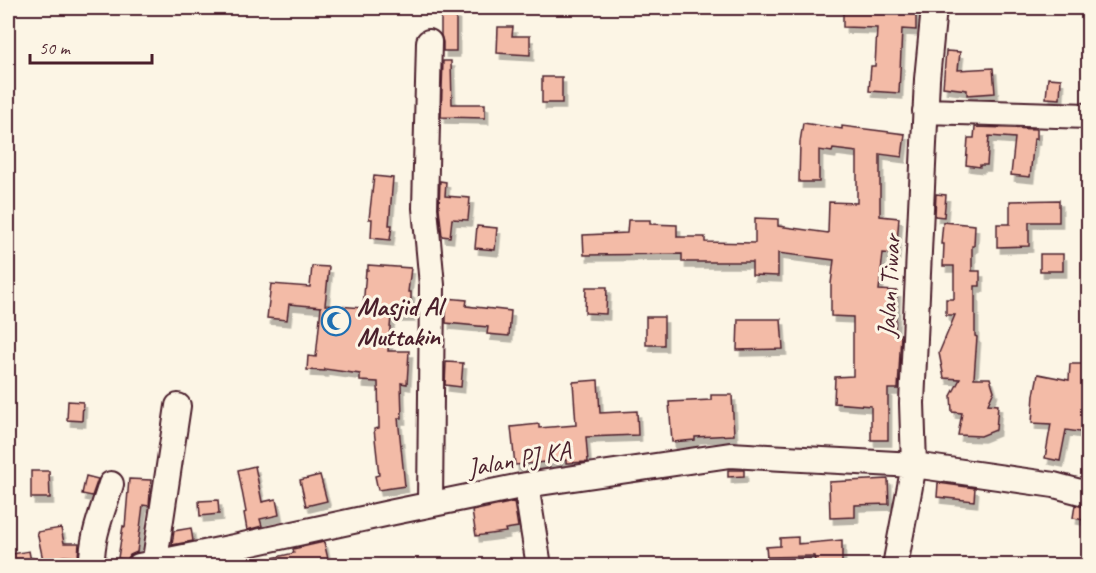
<svg xmlns="http://www.w3.org/2000/svg" width="1096" height="573" font-family="Caveat,sans-serif">
  <style>
    .building { fill: #f3bba7; stroke: #4a1f2b; stroke-width: 1.5; filter: url(#shadow) }
    .lines { fill: none; stroke-linecap: round; stroke-linejoin: round }
    .minor-casing { stroke: #4a1f2b; stroke-width: 28 }
    .minor { stroke: #fcf5e5; stroke-width: 24 }
    .labels { text-anchor: middle; dominant-baseline: central; stroke-width: 6; stroke-linejoin: round; paint-order: stroke }
    .street-label { font-size: 26px; fill: #4a1f2b; stroke: #fcf5e5 }
    .poi-label { font-size: 26px; font-weight: bold; fill: #4a1f2b; stroke: #fcf5e5; text-anchor: start }
  </style>
  <defs>
    <filter id="shadow"><feDropShadow dx="3.5" dy="6" stdDeviation="0" flood-color="#0004"/></filter>
  </defs>
  <rect width="100%" height="100%" fill="#fcf5e5"/>
  <filter id="ink" filterUnits="userSpaceOnUse"><feTurbulence type="fractalNoise" baseFrequency=".0167" numOctaves="2"/><feDisplacementMap in="SourceGraphic" scale="12" xChannelSelector="R" yChannelSelector="G"/><feConvolveMatrix kernelMatrix="1 2 1 2 8 2 1 2 1" color-interpolation-filters="sRGB"/></filter>
  <g filter="url(#ink)">
    <path class="building" d="M843,8H871V10L916,11V30L902,29L899,93L869,91L871,66H875L877,28L843,27Z
      M441,13L456,14V51H443V42L441,35Z
      M498,27H513L512,36H530V55L497,53Z
      M946,51L960,52L958,70L993,68L995,93L967,95V90L943,87Z
      M443,61H451L452,104H485V118L441,117Z
      M542,77H562V103H542Z
      M1048,78L1061,79L1060,99L1046,98Z
      M803,123L842,129V126L905,134L902,157L880,154V216L899,218L896,254L883,253L879,290L897,291L895,334H901L898,389H888V440H871V406L834,403L835,377L853,376V317L831,316V284L834,260L778,253V276L752,275V262H682V254L584,255L583,235L627,233L628,220H650V224L677,225V237H705V242L755,243V218L778,219V226L828,233L829,202L857,203V152L833,149L832,152L819,150V182H799L800,142Z
      M975,127L1037,129V139H1034L1030,177L1011,175L1015,138L989,136L987,165H980V167L966,165L968,138H974Z
      M374,176L393,178L389,225H392L390,240L371,238L372,219H369Z
      M440,181L446,182L445,196L470,198L468,220L452,219L450,237L442,236L439,208Z
      M936,194L946,195L944,217L935,216Z
      M1059,200V222H1029V246L997,247V224H1010V201Z
      M943,222L975,225L974,246H972V271H980V286H975V336L977,337L974,378H990L994,391L988,404L998,405L996,430L981,436L958,435L962,413L952,412L951,396L960,379L944,378L939,353L955,315H946V299H954V266H943L944,244H941Z
      M477,226L497,228L495,250L475,248Z
      M1040,254H1063V271H1040Z
      M368,265L411,268L408,292H411V316H391L388,351H409L407,384L401,383L402,418H398L405,486L378,490L375,476L379,475L374,429L379,428L378,382L360,381V374L325,369V371L307,370L308,356L316,357L321,307L289,304L287,320L267,318L271,284L310,287L312,266L329,267L325,305L363,308L366,270H368Z
      M586,287H607L606,314L585,313Z
      M446,298L467,300L466,306L511,311L509,336L487,334L488,327L446,323Z
      M646,317H664V345H646Z
      M738,319H781L783,349L737,350Z
      M446,362L463,363L461,387L445,385Z
      M1070,364H1089V414L1086,433L1066,430L1060,461L1045,458L1051,424L1032,423L1034,395L1038,374L1069,380Z
      M598,380L600,413L637,411L638,435L586,437L588,462L566,463V460L515,465L511,427L539,424V428L576,425L573,382Z
      M711,395H732L734,435L695,437V440L672,442L669,402L711,400Z
      M68,401L83,402L82,421L67,420Z
      M255,466L262,502L276,499L279,515L260,519L262,526L247,530L244,513L246,512L238,470Z
      M728,470H744V476L728,477Z
      M31,471H49L50,498H31Z
      M320,475L327,501L306,506L300,480Z
      M86,476L98,479L92,496L82,494Z
      M129,479L151,480L149,506L143,505L137,552L130,555L127,560L118,558L123,526L125,527Z
      M888,479L889,504L855,505V517L830,518L829,482Z
      M938,483L975,488L974,501L937,497Z
      M218,500L219,514L200,516L199,501Z
      M514,502L518,527L505,529L506,532L476,536L472,511Z
      M1075,505L1089,508V521L1073,518Z
      M61,528L64,543H79L78,557L64,556L43,560L37,532Z
      M191,528L193,541L172,545L174,531Z
      M798,537V544L842,540V566H816L814,556L767,557L766,547L780,546V538Z
      M324,542L329,563L318,566H265L264,560L294,553L293,549Z
      M29,551L32,566H14L12,554Z"/>
    <g class="lines">
      <g class="minor-casing">
        <path id="minor" d="M429,42L425,208L432,285L430,504
          M925,111L1088,116
          M526,485L539,566
          M92,566C91,536 103,511 111,484
          M139,566L234,547L394,512L526,485L730,455L914,465L1054,485L1088,494
          M154,566L178,406
          M895,566L914,465L912,403L927,79L934,8"/>
      </g>
      <use href="#minor" class="minor"/>
    </g>
  </g>
  <defs>
    <g id="mosque-ring" transform="scale(1.5)"><circle r="9.5" fill="#fcf5e5" stroke="#1f6fb2" stroke-width="1.5"/><path d="M3.5-4.9A6 6 0 1 0 3.5 4.9A5 5 0 1 1 3.5-4.9Z" fill="#1f6fb2"/></g>
  </defs>
  <g fill-rule="evenodd">
    <use href="#mosque-ring" x="336" y="321"/>
  </g>
  <g class="labels">
    <g class="street-label">
      <text transform="translate(889 286) rotate(-87)">Jalan Tiwar</text>
      <text transform="translate(519 459) rotate(-10)">Jalan PJ KA</text>
    </g>
    <g class="poi-label">
      <text x="357" y="306">Masjid Al<tspan x="357" dy="30">Muttakin</tspan></text>
    </g>
  </g>
  <rect width="1096" height="573" fill="none" stroke="#fcf5e5" stroke-width="30"/>
  <rect x="15" y="15" width="1066" height="543" fill="none" stroke="#4a1f2b" stroke-width="2" filter="url(#ink)"/>
  <path d="M30 54v9h122v-9" fill="none" stroke="#4a1f2b" stroke-width="3"/>
  <text x="39" y="54" font-size="18" fill="#4a1f2b" stroke="#fcf5e5" stroke-width="4.5" paint-order="stroke">50 m</text>
</svg>
